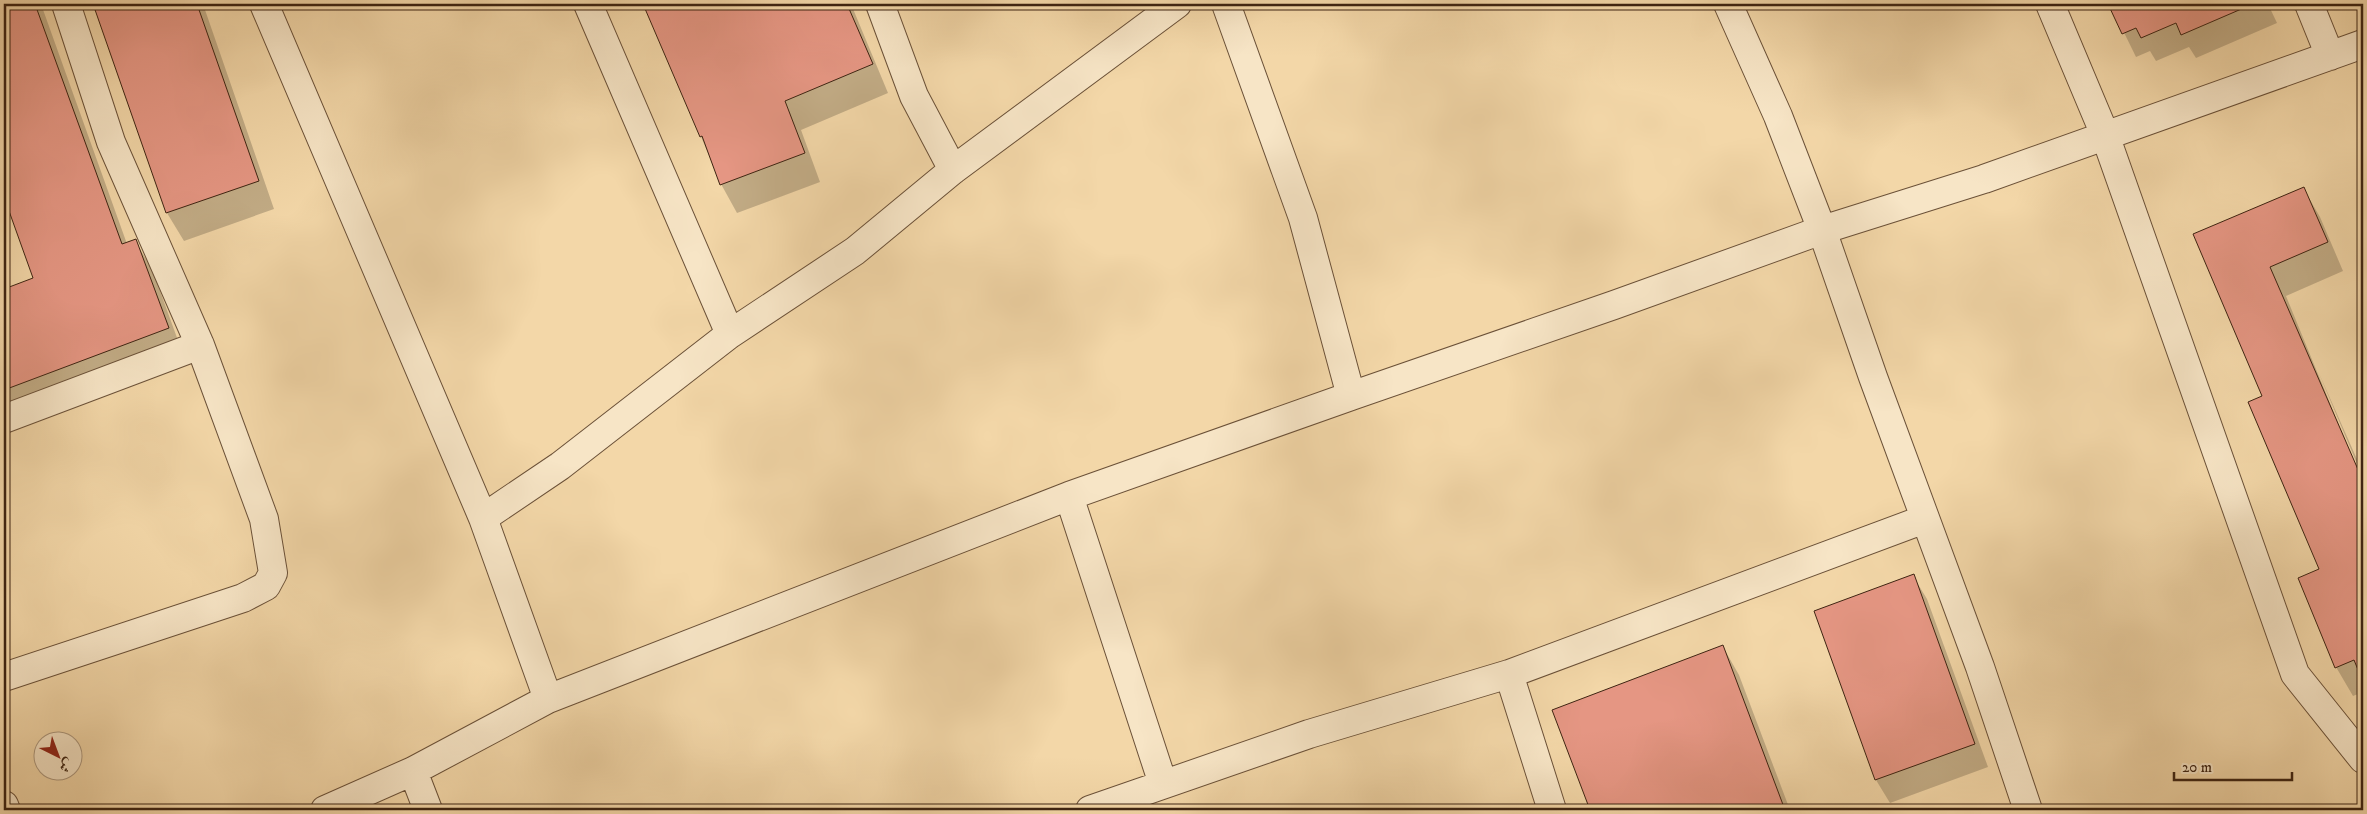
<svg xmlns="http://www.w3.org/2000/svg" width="2367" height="814" font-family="'IM FELL DW Pica',Amiri,serif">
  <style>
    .shadow { fill: #0003 }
    .building { fill: #e59683; stroke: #3e2412 }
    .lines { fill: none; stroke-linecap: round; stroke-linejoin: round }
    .minor-casing { stroke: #6b5138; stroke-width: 30 }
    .minor { stroke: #f7e5c6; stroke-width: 28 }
  </style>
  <rect width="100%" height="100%" fill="#f3d7a8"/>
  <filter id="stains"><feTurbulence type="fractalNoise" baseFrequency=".004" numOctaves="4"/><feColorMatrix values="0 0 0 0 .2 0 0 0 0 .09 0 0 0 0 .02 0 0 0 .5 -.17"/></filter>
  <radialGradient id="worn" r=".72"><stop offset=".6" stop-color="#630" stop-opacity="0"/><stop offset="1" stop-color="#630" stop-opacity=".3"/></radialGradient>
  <path class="shadow" d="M4,4H41L127,244L135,241L152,269L184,357L4,425V290L34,279L4,193Z
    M95,4H203L274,209L184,241L167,213Z
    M645,4H851L888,93L801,130L820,182L737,213L721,184Z
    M2110,4H2268L2277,23L2196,58L2189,47L2156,61L2150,51L2136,57Z
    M2303,188L2320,217L2343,271L2286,296L2363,484V692L2353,696L2336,667L2299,579L2320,570L2263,397L2195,234Z
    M2318,371L2363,473V478Z
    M1913,576L1927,599L1988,767L1890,803L1876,780L1816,612Z
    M1723,647L1739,675L1790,810H1591L1554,711Z"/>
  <path class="building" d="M4,4H35L122,244L136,239L169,328L4,390V289L33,278L4,197Z
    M93,4H197L259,181L166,213Z
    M643,4H847L873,64L785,101L805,153L720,185L702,136L700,137Z
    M2108,4H2253L2181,35L2176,23L2141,38L2136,28L2122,34Z
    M2363,173V186L2360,174Z
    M2304,187L2328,242L2270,267L2363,481V682L2354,660L2335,668L2298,578L2319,569L2248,402L2262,396L2193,234Z
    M1914,574L1975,744L1875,780L1814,611Z
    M1723,645L1785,810H1590L1552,710Z"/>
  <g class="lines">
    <g class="minor-casing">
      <path id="minor" d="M264,4L483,518L548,699
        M588,4L730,334
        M880,4L914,96L953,170
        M1728,4L1778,116L1822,230L1873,377L1980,667L2028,810
        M2050,4L2105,135L2295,674L2363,759
        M2309,4L2330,56
        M1351,396L1614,305L1822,230L1984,179L2363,44
        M4,419L200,345
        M1069,496L1163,784
        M483,518L560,466L730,334L855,251L953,170L1177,4
        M4,677L243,598L266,586L273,573L264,519L200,345L111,142L66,4
        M413,771L428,810
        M4,805L6,810
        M325,810L413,771L548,699L1069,496L1351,396L1303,218L1226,4
        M1090,810L1309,734L1509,674
        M1552,810L1509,674L1925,519"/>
    </g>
    <use href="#minor" class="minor"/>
  </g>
  <rect width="2367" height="814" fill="none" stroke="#f3d7a8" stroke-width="20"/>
  <rect x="5" y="5" width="2357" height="804" fill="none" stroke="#3e2412" stroke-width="2.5"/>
  <rect x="10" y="10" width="2347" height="794" fill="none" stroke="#3e2412"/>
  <g transform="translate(58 756) rotate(138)"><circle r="24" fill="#f7e5c6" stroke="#ad987e"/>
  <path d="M0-4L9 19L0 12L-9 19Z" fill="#8f2418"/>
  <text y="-8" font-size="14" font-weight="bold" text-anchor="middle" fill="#3e2412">ش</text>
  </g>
  <path d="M2174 772v8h118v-8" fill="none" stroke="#3e2412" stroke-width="2.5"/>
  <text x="2182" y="772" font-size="15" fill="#3e2412" stroke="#f7e5c6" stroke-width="4" paint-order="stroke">20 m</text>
  <rect width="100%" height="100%" filter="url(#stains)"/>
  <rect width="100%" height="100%" fill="url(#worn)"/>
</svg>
